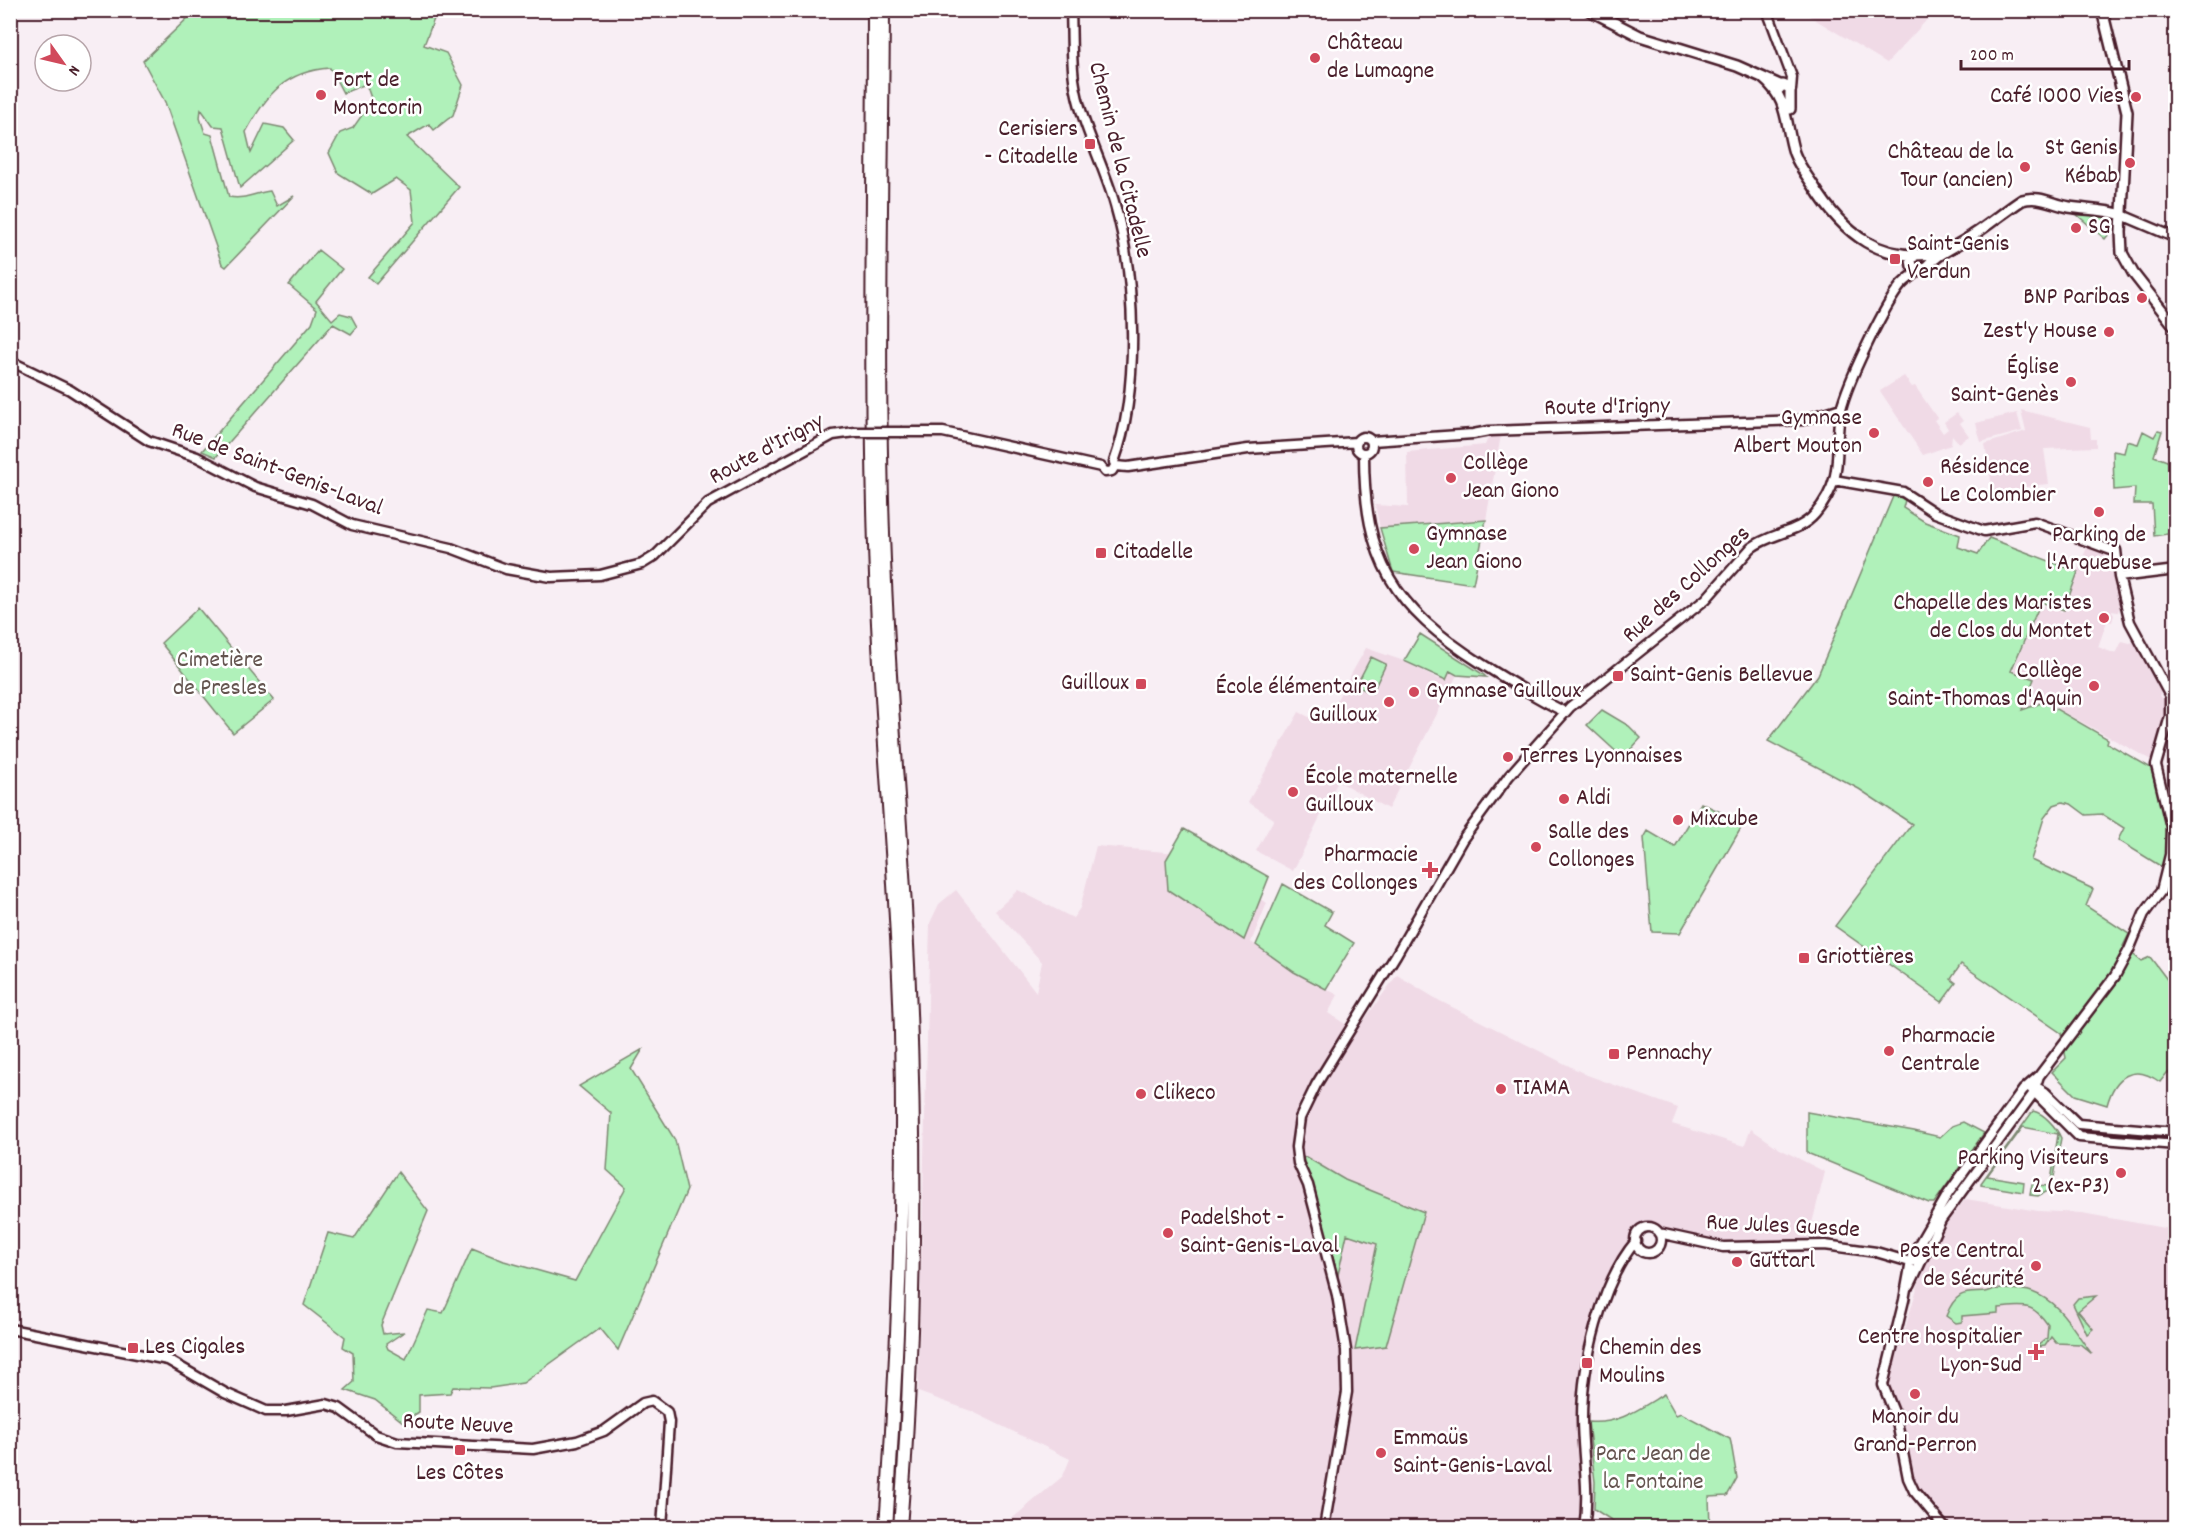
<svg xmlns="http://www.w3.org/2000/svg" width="2186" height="1538" font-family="Dekko,sans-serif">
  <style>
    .built { fill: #f0dae6; fill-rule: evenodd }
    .green { fill: #b0f1ba; stroke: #7d8872; stroke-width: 1.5 }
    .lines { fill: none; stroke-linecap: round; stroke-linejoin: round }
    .tertiary-casing { stroke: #4a1f2b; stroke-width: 13 }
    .secondary-casing { stroke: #4a1f2b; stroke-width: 14 }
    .motorway-casing { stroke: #4a1f2b; stroke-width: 16 }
    .tertiary { stroke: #fff; stroke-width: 8 }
    .secondary { stroke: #fff; stroke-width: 9 }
    .motorway { stroke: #fff; stroke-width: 12 }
    .tertiary-bridge-casing { stroke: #4a1f2b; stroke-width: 13; stroke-linecap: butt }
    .tertiary-bridge { stroke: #fff; stroke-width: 8 }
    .poi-dot { fill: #d1495b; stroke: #fff; stroke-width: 2 }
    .labels { text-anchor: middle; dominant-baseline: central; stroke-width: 5; stroke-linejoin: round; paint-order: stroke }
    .poi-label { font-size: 24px; fill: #4a1f2b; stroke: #fff; text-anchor: start }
    .street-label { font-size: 24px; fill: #4a1f2b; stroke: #fff }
    .park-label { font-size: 24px; fill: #64544f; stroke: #fff }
  </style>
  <rect width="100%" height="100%" fill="#f8eef4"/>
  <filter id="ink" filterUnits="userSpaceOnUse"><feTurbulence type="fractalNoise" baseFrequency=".0167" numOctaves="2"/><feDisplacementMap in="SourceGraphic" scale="12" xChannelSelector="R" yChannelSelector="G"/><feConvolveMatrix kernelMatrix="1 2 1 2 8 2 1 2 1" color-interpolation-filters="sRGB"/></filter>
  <g filter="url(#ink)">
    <path class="built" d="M1801,11V10L1935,11L1887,63Z
      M1904,376L1912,387L1915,386L1937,418L1934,420L1943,433L1948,429L1944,422L1957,413L1963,421L1960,423L1969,436L1959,443L1952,435L1951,445L1923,455L1880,391Z
      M2021,410L2090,427L2091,439H2096V447L2044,449L2049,484L2038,485V489L2033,490L2032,486L2013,490L2011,496L1994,499L1985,444L2026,431Z
      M2017,413L2022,431L1981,442L1976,423Z
      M1501,435L1486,520L1380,528L1375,505L1408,507L1407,452L1485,445L1489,436Z
      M2087,547L2109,556L2120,607L2118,612L2111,611L2114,615L2112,622L2107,621L2098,647L2116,654L2122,641L2130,643L2135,641L2162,689L2159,696L2166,700L2163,722L2151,760L2045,702L2034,704L2020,715L2035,683L2012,673L2040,604L2062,612Z
      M1366,648L1404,661L1439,679L1450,671L1457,675L1388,809L1338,781L1293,871L1256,851L1274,819L1248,802L1299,712L1323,724Z
      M1096,846L1177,853L1267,903L1251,942L1294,972L1338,995L1328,1013L1356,1031L1397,975L1440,1001L1587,1075L1678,1108L1672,1124L1744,1146L1751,1129L1780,1149L1825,1172L1808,1239L1739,1243L1712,1241L1668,1229L1630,1235L1590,1322L1576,1425L1582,1495L1580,1527H1002L1063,1476L1070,1459L971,1411L918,1392L930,923L939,904L956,890L1036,992L1042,962L995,911L1018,890L1073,918L1080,908ZM1307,1157L1345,1180L1424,1212L1355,1350L1377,1244L1347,1234L1337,1273Z
      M1966,1199L2038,1211L2082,1213L2175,1230V1527H1952L1917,1488L1910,1472L1900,1410L1890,1399L1888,1385L1925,1262L1951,1216Z"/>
    <path class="green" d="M195,11H437L424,45L446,53L463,85L453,115L434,130L429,124L407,137L459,187L376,284L368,277L415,222L411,190L396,179L372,194L338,173L329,153L340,133L353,128L372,101L366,84L343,93L330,68C285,71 266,95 246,132L251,153L265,124L284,128L294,140L240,188L223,127L213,126L201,109L200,118L205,133L212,135L229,197C245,200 254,193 270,191L277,206L294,196L226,267L222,264L165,102L143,61Z
      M2076,214L2110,217L2109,234L2105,239Z
      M318,250L342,269L316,301L332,320L340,313L351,316L357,327L351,334L333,324L216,457L202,451L312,323L317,309L289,285Z
      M2158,430L2162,431L2154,456L2175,464V540L2174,533L2154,536L2152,504H2134L2135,488L2114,490L2113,451L2124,453L2127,441L2138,444L2143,431L2154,437Z
      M1894,494L1905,500L1903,508L1925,522L1960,535L1958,547L1978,554L1989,538L2078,572L2064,610L2041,602L2011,671L2034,679L2022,710L2044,702L2108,739L2107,743L2151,768C2159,801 2173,834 2162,867L2118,840L2124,828L2102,814L2086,815L2071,804L2063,802L2054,805L2044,818L2031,860L2093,889L2086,906L2129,934L2123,946L2141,961L2150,957L2175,990V1073H2167L2160,1082C2133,1063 2115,1076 2107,1105L2075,1095L2052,1072L2066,1058L2061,1033L1961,964L1951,979L1956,983L1942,1002L1835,926L1912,824L1859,789L1768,741L1818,675Z
      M1486,520L1473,584L1393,572L1380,528Z
      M198,608L274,700L233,733L161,643Z
      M1420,634L1484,675L1486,677L1457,675L1450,671L1446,680L1404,661Z
      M1371,657L1386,664L1372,693L1356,686Z
      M1602,710L1629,726L1641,738L1623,758L1587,725Z
      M1701,803L1744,823L1680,933L1652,932L1644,838L1648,831L1675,847Z
      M1184,829L1269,877L1244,940L1168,890L1166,860Z
      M1283,884L1332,912L1325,925L1354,943L1326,989L1294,972L1256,945Z
      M643,1049L631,1069L675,1140L687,1190L618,1350L600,1328L523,1383L490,1388L453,1387L450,1393L419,1395V1412L403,1422L375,1400L345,1390L354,1382L353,1353L343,1347L345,1337L304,1305L328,1233L354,1239L398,1172L428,1211L381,1325L383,1334L404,1332L386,1344L388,1349L406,1359L428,1310L443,1313L472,1248L504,1261L575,1281L626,1187L607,1170L611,1113L579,1086Z
      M2033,1111C2044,1113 2056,1127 2061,1138L2052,1188L2038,1196L2030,1195L2032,1184L2047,1186L2051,1181L2058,1134L2023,1127L1987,1176L2024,1182L2023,1192L1981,1185V1183Z
      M1807,1112L1914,1131L1940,1137L1952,1126L1963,1122L1984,1133L1934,1203H1929L1807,1153Z
      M2093,1130L2175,1135L2174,1142L2092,1135Z
      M1306,1157L1345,1180L1424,1212L1386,1346L1355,1350L1377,1244L1347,1234L1338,1275L1303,1158Z
      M1994,1289C2006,1290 2022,1288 2032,1292C2061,1302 2073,1330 2092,1354L2080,1344L2056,1343L2051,1337L2045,1346L2036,1347L2047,1338L2048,1325C2032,1302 2024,1306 1998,1308V1313L1962,1316V1322L1956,1323L1946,1316C1960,1280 1977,1299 1994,1289Z
      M2096,1296L2078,1311L2093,1329L2087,1334L2073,1304L2078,1298Z
      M1664,1394L1676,1415L1681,1413L1730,1439L1731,1443L1737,1478L1727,1496L1709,1497L1710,1527H1622L1594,1509L1595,1482L1588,1422C1618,1425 1639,1409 1664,1394Z"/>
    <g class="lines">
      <g class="tertiary-casing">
        <path id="tertiary" d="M1071,10C1072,33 1071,57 1074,79C1080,123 1103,162 1115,205C1136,278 1140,390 1114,462
          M1767,10L1792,77L1791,90
          M2122,215L2176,238
          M10,361L70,390L149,441L197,457L255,487L312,504L352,525L451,548L506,569L551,577L600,575L642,564L655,556L708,503L833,435L855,432
          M902,432H943L1101,467L1105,472L1112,471L1115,466
          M1356 445a8 8 0 1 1 16 0a8 8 0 1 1-16 0Z
          M1372,441L1473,434L1489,431L1803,420L1841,408
          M1364,454C1364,561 1393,607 1482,664C1509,681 1536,698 1565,712
          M1115,466L1128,467L1248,449L1357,442
          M1834,480L1903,492L1935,513L1984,531L2035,522L2111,550H2116L2119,577L2130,622L2170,696V716L2156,765L2171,827L2170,859
          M2119,577L2176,570
          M2033,1085L2045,1092L2078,1124L2176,1132
          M2032,1090L2079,1137L2176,1145
          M1635 1240a13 13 0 1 1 26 0a13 13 0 1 1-26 0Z
          M1659,1233L1723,1247L1825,1245L1876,1252L1910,1262L1920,1260
          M1910,1285L1941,1220L2033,1094L2039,1076
          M10,1329L168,1360L225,1393L266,1411H286L326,1404L339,1408L376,1435L397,1442L533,1449L577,1441L604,1431L643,1403L652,1401L667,1412L669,1422L662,1528
          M1324,1528L1347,1392L1346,1350L1337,1295L1308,1185L1298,1163L1296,1147L1300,1118L1316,1085L1396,955L1462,840L1509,776L1570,707L1706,599L1751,548C1770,533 1799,533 1815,514C1848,475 1832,449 1841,409C1848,381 1881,313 1898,289C1903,281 1912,277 1918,270
          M1584,1528C1590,1490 1582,1455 1582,1418C1582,1364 1601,1282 1636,1241
          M1945,1528L1914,1491L1908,1478L1896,1417L1883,1385L1904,1300L1912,1256L1948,1194L2023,1090L2039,1076L2115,976L2129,950L2144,914L2161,891L2170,855"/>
      </g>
      <g class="secondary-casing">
        <path id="secondary" d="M1589,10L1640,36L1737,66L1782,86
          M2102,10L2127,112L2121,232L2122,253L2133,273L2176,328
          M1763,78C1789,99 1785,124 1794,153C1798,164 1806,175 1813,185C1843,234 1882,265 1941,252
          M1778,90L1783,85L1790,88V109
          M1916,254L1911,260L1912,266L1918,270L1924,269C1939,252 1954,248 1973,235C1990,224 2005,211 2022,200C2040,195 2052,204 2069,207C2087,210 2104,209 2122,215"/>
      </g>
      <g class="motorway-casing">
        <path id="motorway" d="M874,10C874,199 869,387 876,575C881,728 897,879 901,1032C905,1198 897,1362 886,1528
          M883,10C882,201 876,392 885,583C890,697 900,811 906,925C917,1125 916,1328 900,1528"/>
      </g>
      <use href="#tertiary" class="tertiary"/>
      <use href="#secondary" class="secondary"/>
      <use href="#motorway" class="motorway"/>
      <g class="tertiary-bridge-casing">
        <path id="tertiary-bridge" d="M855,432H902"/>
      </g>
      <use href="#tertiary-bridge" class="tertiary-bridge"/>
    </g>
  </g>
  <g class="poi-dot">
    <circle cx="1315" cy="58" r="6"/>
    <circle cx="321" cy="95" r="6"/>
    <circle cx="2136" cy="97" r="6"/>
    <rect x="1084" y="138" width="12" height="12" rx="3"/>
    <circle cx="2130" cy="163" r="6"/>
    <circle cx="2025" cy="167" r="6"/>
    <circle cx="2076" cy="228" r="6"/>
    <rect x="1889" y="253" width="12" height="12" rx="3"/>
    <circle cx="2142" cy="298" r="6"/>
    <circle cx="2109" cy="332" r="6"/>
    <circle cx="2071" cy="382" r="6"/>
    <circle cx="1874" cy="433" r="6"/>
    <circle cx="1451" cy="478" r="6"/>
    <circle cx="1928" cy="482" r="6"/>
    <circle cx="2099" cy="512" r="6"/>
    <circle cx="1414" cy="549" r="6"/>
    <rect x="1095" y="547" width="12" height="12" rx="3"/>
    <circle cx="2104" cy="618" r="6"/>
    <rect x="1612" y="670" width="12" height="12" rx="3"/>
    <rect x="1135" y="678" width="12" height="12" rx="3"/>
    <circle cx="2094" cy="686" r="6"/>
    <circle cx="1414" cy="692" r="6"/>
    <circle cx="1389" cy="702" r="6"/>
    <circle cx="1508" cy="757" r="6"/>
    <circle cx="1293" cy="792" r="6"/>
    <circle cx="1564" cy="799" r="6"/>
    <circle cx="1678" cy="820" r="6"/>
    <circle cx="1536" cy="847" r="6"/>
    <path d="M1427 861h6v6h6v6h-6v6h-6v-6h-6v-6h6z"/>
    <rect x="1798" y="952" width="12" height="12" rx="3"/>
    <circle cx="1889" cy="1051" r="6"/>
    <rect x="1608" y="1048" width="12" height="12" rx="3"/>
    <circle cx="1501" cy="1089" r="6"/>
    <circle cx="1141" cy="1094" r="6"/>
    <circle cx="2121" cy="1173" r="6"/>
    <circle cx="1168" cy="1233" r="6"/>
    <circle cx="1737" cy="1262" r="6"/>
    <circle cx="2036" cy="1266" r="6"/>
    <rect x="127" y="1342" width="12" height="12" rx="3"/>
    <path d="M2033 1343h6v6h6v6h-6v6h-6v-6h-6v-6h6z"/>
    <rect x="1581" y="1357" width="12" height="12" rx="3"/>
    <circle cx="1915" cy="1394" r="6"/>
    <rect x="454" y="1444" width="12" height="12" rx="3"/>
    <circle cx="1381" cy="1453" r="6"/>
  </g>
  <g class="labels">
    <g class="poi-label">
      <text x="1327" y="44">Château<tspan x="1327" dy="28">de Lumagne</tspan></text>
      <text x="333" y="81">Fort de<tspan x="333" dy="28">Montcorin</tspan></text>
      <text x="2124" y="97" text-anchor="end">Café 1000 Vies</text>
      <text x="1078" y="130" text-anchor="end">Cerisiers<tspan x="1078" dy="28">- Citadelle</tspan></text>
      <text x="2118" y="149" text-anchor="end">St Genis<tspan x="2118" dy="28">Kébab</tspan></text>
      <text x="2013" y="153" text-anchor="end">Château de la<tspan x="2013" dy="28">Tour (ancien)</tspan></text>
      <text x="2088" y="228">SG</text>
      <text x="1907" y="245">Saint-Genis<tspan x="1907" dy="28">Verdun</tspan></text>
      <text x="2130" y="298" text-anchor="end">BNP Paribas</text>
      <text x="2097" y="332" text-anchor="end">Zest'y House</text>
      <text x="2059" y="368" text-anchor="end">Église<tspan x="2059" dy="28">Saint-Genès</tspan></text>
      <text x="1862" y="419" text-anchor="end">Gymnase<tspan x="1862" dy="28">Albert Mouton</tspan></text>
      <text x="1463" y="464">Collège<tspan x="1463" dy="28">Jean Giono</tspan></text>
      <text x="1940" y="468">Résidence<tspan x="1940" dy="28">Le Colombier</tspan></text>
      <text x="1426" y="535">Gymnase<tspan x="1426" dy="28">Jean Giono</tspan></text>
      <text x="2099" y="536" text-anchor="middle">Parking de<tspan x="2099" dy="28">l'Arquebuse</tspan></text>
      <text x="1113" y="553">Citadelle</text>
      <text x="2092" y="604" text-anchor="end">Chapelle des Maristes<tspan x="2092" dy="28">de Clos du Montet</tspan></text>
      <text x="2082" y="672" text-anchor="end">Collège<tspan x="2082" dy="28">Saint-Thomas d'Aquin</tspan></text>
      <text x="1630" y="676">Saint-Genis Bellevue</text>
      <text x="1129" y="684" text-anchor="end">Guilloux</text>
      <text x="1377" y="688" text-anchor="end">École élémentaire<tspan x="1377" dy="28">Guilloux</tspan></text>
      <text x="1426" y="692">Gymnase Guilloux</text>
      <text x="1520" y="757">Terres Lyonnaises</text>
      <text x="1305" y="778">École maternelle<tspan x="1305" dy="28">Guilloux</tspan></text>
      <text x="1576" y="799">Aldi</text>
      <text x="1690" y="820">Mixcube</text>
      <text x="1548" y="833">Salle des<tspan x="1548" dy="28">Collonges</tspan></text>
      <text x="1418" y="856" text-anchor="end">Pharmacie<tspan x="1418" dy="28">des Collonges</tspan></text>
      <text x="1816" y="958">Griottières</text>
      <text x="1901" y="1037">Pharmacie<tspan x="1901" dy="28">Centrale</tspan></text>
      <text x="1626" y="1054">Pennachy</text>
      <text x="1513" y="1089">TIAMA</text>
      <text x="1153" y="1094">Clikeco</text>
      <text x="2109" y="1159" text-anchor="end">Parking Visiteurs<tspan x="2109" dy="28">2 (ex-P3)</tspan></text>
      <text x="1180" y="1219">PadelShot -<tspan x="1180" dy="28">Saint-Genis-Laval</tspan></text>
      <text x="2024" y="1252" text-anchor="end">Poste Central<tspan x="2024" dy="28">de Sécurité</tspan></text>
      <text x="1749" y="1262">Guttarl</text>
      <text x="2022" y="1338" text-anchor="end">Centre hospitalier<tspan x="2022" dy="28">Lyon-Sud</tspan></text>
      <text x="145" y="1348">Les Cigales</text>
      <text x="1599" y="1349">Chemin des<tspan x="1599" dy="28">Moulins</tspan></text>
      <text x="1915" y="1418" text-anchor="middle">Manoir du<tspan x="1915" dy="28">Grand-Perron</tspan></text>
      <text x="1393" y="1439">Emmaüs<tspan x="1393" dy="28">Saint-Genis-Laval</tspan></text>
      <text x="460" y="1474" text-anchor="middle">Les Côtes</text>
    </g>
    <g class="street-label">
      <text transform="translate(1119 160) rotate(76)">Chemin de la Citadelle</text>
      <text transform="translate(1607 408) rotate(-1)">Route d'Irigny</text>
      <text transform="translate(767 450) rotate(-28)">Route d'Irigny</text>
      <text transform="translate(277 470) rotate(21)">Rue de Saint-Genis-Laval</text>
      <text transform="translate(1687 585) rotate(-42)">Rue des Collonges</text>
      <text transform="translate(1783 1227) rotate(3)">Rue Jules Guesde</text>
      <text transform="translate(458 1425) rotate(3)">Route Neuve</text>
    </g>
    <g class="park-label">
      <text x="220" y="661">Cimetière<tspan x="220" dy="28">de Presles</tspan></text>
      <text x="1653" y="1455">Parc Jean de<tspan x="1653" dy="28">la Fontaine</tspan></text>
    </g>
  </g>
  <rect width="2186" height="1538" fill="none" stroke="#fff" stroke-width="36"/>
  <rect x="18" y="18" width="2150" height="1502" fill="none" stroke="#4a1f2b" stroke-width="2" filter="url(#ink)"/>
  <g transform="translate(63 63) rotate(124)"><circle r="28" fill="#ffffff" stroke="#b7a5aa" stroke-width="1.5"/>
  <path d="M0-4.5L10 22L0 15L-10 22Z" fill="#d1495b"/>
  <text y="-9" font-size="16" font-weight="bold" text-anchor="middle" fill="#4a1f2b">N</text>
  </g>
  <path d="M1961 60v9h168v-9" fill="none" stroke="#4a1f2b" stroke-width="3"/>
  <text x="1970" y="60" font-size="18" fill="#4a1f2b" stroke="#ffffff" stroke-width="4.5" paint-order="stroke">200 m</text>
</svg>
